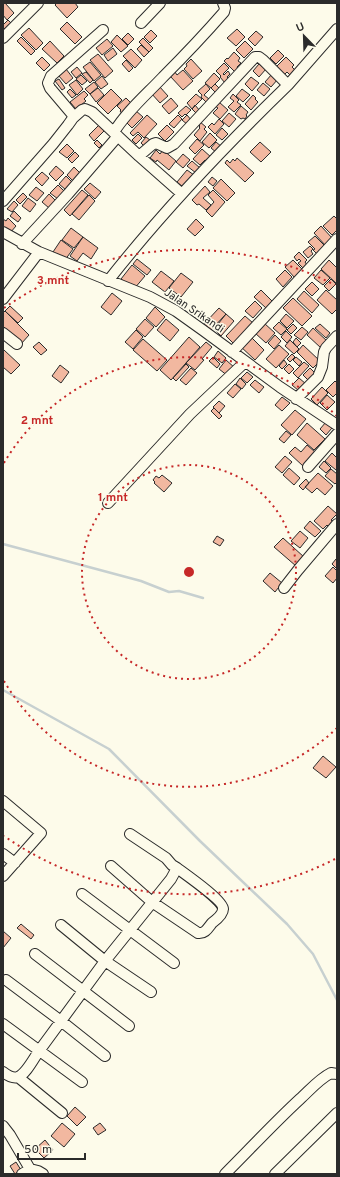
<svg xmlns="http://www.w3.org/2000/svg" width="340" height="1177" font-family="Overpass,sans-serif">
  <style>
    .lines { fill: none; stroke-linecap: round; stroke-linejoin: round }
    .stream { stroke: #c7d0d0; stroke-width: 2.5 }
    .building { fill: #f2b8a0; stroke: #2b2b2b }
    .minor-casing { stroke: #2b2b2b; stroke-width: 12 }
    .minor { stroke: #fdfbea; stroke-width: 10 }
    .ring { fill: none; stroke: #c62828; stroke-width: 2; stroke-dasharray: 2 4 }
    .labels { text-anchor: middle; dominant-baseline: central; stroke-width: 3; stroke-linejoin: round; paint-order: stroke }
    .street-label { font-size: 11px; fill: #2b2b2b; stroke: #fdfbea }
    .centre { fill: #c62828; stroke: #fdfbea; stroke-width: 2 }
    .ring-label { font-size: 12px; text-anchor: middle; font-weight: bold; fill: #c62828; stroke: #fdfbea; stroke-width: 3; stroke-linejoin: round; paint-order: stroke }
  </style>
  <rect width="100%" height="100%" fill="#fdfbea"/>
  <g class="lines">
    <path class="stream" d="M3,544L141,581L169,592L179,591L203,598
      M3,690L109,749L200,841L287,924L313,954L337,1000"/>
  </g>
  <path class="building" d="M3,3H5L14,13L7,20L3,15Z
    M57,3H62L63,4L64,3H75L78,7L67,18L55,5Z
    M8,20L11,23L5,29L3,27V25Z
    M67,22L82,37L75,44L60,29Z
    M29,28L43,43L36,50L21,35Z
    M237,29L245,37L236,46L227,38Z
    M151,30L157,36L150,43L144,37Z
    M256,31L263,37L255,46L248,39Z
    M128,33L134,39L128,45L122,39Z
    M117,35L128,46L121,52L111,42Z
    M21,37L35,51L31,55L17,41Z
    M143,38L153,48L149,52L139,42Z
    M107,39L113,46L102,55L96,48Z
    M50,41L64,56L57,63L42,49Z
    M245,41L253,49L244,58L236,50Z
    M141,45L149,52L144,57L137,49Z
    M113,48L117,54L108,61L104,55Z
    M131,49L142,60L135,68L123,56Z
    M278,50L284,56L276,64L270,58Z
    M234,52L240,58L238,61L241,63L237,67L238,69L235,72L224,61L227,58L228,59Z
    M98,54L113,71L105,78L90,60Z
    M42,57L50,65L44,71L36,63Z
    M286,57L294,65L292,67L295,70L290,75L287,72L284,75L276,67Z
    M191,59L202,71L193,79L184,69L187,66L186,64Z
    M126,60L133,68L129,72L122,64Z
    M90,62L101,75L94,81L83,67Z
    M224,63L229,68L223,74L224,75L228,71L230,74L227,77L229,79L225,83L220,77L221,76L216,71Z
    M259,64L266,69L259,77L253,71Z
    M77,67L82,73L76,78L71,72Z
    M66,69L73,78L66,84L58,75Z
    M183,70L193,81L183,90L170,76L175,72L177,75Z
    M86,72L93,80L90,83L82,74Z
    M214,73L220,79L211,88L205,83Z
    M272,74L278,79L271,87L265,82Z
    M81,75L87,81L82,85L76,79Z
    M102,76L108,84L101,89L95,82Z
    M251,77L259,83L252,91L245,84Z
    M59,79L65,88L62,90L55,81Z
    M76,80L83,89L77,95L69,85Z
    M94,82L98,87L90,94L85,89Z
    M263,83L270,89L264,96L257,90Z
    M206,84L210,89L204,95L209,99L206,102L201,97L202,95L198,91Z
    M215,84L220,89L216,93L211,88Z
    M159,86L168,96L160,103L151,93Z
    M98,88L104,95L96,102L90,94Z
    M70,89L76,95L72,98L67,92Z
    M111,89L122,100L108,114L97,103Z
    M242,89L250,95L243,102L236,96Z
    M84,91L88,95L84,99L86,101L76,109L70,102Z
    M196,94L202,99L192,109L187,103Z
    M233,94L239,100L237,102L241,105L234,112L228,107L234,101L230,98Z
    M253,95L256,98L255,99L258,102L251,110L245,104Z
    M126,98L131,103L123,115L120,111L121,110L117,106Z
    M171,98L178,106L169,114L162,106Z
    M219,102L228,110L220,119L213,113L218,108L215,106Z
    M195,105L200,111L197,114L192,109Z
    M186,106L191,110L186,115L185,114L182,117L178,113Z
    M241,106L248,112L246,115L247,116L245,119L243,118L241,119L235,114Z
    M135,110L143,117L132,128L124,120Z
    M229,113L236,119L229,127L222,121Z
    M147,115L157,124L144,138L138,132L133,136L130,133Z
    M178,115L182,119L174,128L169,124Z
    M187,115L192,121L188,125L182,120Z
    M219,119L224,124L215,134L208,127L212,123L214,125Z
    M199,121L206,127L204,129L207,132L200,141L194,135L200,128L199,127L200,126L197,123Z
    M99,125L105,130L94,141L89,135Z
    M167,125L174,132L165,141L158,134Z
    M222,128L228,134L222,140L216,135Z
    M210,133L217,140L209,148L202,142Z
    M138,134L142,138L136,144L132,140Z
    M146,137L150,140L144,146L141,143Z
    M197,139L204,145L195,154L189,148Z
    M97,140L102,145L99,148L94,143Z
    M216,142L222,147L217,153L211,148Z
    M260,142L271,152L261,162L250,152Z
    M67,144L74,151L67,158L59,152Z
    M202,149L212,158L208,162L205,160L200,165L193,159Z
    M156,150L160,154L163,150L176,161L169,170L157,160L156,162L150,158Z
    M75,152L79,156L72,163L68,159Z
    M183,154L190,160L183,168L176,162Z
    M237,158L254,173L245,182L225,163L227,160L230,163L233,159L235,161Z
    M192,161L200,168L196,173L187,166Z
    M56,166L64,173L56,181L49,174Z
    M74,167L81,174L74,182L67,175Z
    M187,170L194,175L183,187L177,182Z
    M42,172L49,178L42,186L35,179Z
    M66,176L73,183L66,190L59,184Z
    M212,177L217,181L213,186L208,182Z
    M221,179L235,193L227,201L213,188Z
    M90,183L101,192L95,199L84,189Z
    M58,185L65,192L58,199L50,193Z
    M205,186L210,192L203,198L211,205L206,210L199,204L197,205L192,200Z
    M36,187L44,193L37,201L29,195Z
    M82,190L88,195L70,216L64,210Z
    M213,190L225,202L212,217L206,211L214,202L208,195Z
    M23,193L27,197L20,204L16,200Z
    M49,194L56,201L49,208L42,202Z
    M89,195L95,201L79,220L72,214Z
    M28,198L36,204L30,212L22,206Z
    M14,201L18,205L12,212L7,209Z
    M14,211L21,218L18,222L10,216Z
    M334,216L337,219V230L332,235L323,226Z
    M8,218L16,226L10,233L3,228V219L6,221Z
    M196,219L204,227L195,236L187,229Z
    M321,226L333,239L326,246L314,233Z
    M71,228L83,237L74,248L62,240Z
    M315,236L326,247L317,254L313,250L315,249L308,242Z
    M83,237L98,248L91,259L83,253L77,261L70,256Z
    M61,240L73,249L65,260L53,252Z
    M310,246L313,249L311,251L313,254L308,258L303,252Z
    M299,252L307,260L305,262L307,265L303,268L298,263L301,261L299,259L297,261L294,257Z
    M137,259L151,270L147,275L133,264Z
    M293,260L303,270L295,278L285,267Z
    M329,260L337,268V284L321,269Z
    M132,265L145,276L134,289L121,279Z
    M285,270L292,277L283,287L276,279Z
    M321,270L330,278L323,285L314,278Z
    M161,271L174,281L165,292L152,282Z
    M181,273L193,282L181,297L169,288Z
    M331,279L336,284L329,291L324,286Z
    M312,282L319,289L312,296L305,289Z
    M261,290L273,302L266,308L254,297Z
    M326,290L337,300V309L332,314L317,300Z
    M304,291L319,305L312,313L297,299Z
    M112,293L122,301L111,315L101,307Z
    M293,298L312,316L302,326L283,308Z
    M255,301L262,308L253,318L245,311Z
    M10,306L23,318L18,323L5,311Z
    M155,307L165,317L156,327L146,318Z
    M219,308L226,314L211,330L204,324Z
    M5,311L29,335L21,344L3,326V313Z
    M226,314L234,321L221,336L214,329Z
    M286,314L294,321L287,328L280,321Z
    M245,316L253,323L234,344L226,336Z
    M145,319L154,327L145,337L136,329Z
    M166,319L179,330L170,341L157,330Z
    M279,322L287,329L281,335L273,328Z
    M264,323L275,333L266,343L255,333Z
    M293,324L297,328L291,334L287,330Z
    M320,324L330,333L326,338L315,328Z
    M302,327L308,332L301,340L294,335Z
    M313,328L327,341L321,348L307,335Z
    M136,330L143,337L133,349L125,342Z
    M286,331L292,337L287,343L281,337Z
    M249,335L264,350L255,360L239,345Z
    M275,335L281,341L274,349L268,343Z
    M189,337L200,347L171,380L160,370Z
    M296,338L301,343L297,347L293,342Z
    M143,339L167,360L157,371L133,350Z
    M290,340L299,349L294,354L285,346Z
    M39,342L47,350L41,355L33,347Z
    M206,342L212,347L202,359L204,360L195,370L186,363Z
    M279,345L289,354L276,368L266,359Z
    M303,345L320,361L313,368L297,352Z
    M4,350L20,365L11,374L3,367V351Z
    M218,351L226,358L222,363L214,357Z
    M292,354L295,357L290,362L287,359Z
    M213,357L220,364L217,368L209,361Z
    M296,357L302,362L299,366L293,360Z
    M226,360L235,368L228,376L219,369Z
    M284,360L287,364L282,369L279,366Z
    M304,362L309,366L298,378L293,373Z
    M186,364L189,367L176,381L173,378Z
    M289,364L294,369L289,374L284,369Z
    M60,365L69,372L61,383L52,376Z
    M191,368L197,373L186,385L180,380Z
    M310,368L316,374L309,381L303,375Z
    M247,372L253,377L247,383L241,378Z
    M240,378L246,384L242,389L236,384Z
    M299,378L306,384L299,391L292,385Z
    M255,380L264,387L259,393L250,385Z
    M335,381L337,383V395L336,394L333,397L326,390Z
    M235,384L241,389L233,398L227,393Z
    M322,387L328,393L317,405L311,399Z
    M327,395L335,402L327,410L320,403Z
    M282,397L290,403L282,411L275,405Z
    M219,401L225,406L219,413L213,407Z
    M214,408L222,416L219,419L211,411Z
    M295,410L306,419L292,435L281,425Z
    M326,422L332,428L326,435L320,429Z
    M307,423L325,439L314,450L297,435Z
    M286,431L291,435L284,443L279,439Z
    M307,445L315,452L303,466L289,453L295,447L301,452Z
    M332,453L337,458V469L336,470L325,461Z
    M285,456L292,462L282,473L275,467Z
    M324,461L331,468L326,473L319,467Z
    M289,468L300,478L294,485L283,475Z
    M331,469L337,474V482L335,484L325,476Z
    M318,473L333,486L325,495L317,488L312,493L305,487Z
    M162,475L172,483L164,492L154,483L155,482L153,480L156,476L159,478Z
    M306,479L309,483L303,490L299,486Z
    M328,506L337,514L331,520L336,524L331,529L327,525L323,529L314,521Z
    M310,521L321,531L315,537L304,528Z
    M300,531L308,538L300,548L291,541Z
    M217,536L224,540L220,546L213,542Z
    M283,538L304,557L296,566L274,547Z
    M336,559L337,560V569L332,564Z
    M333,567L337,571V578L333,583L325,576Z
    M270,573L282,583L275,592L263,581Z
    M323,756L336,767L326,778L313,768Z
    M21,924L34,935L31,939L17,928Z
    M3,931L11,938L3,948Z
    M75,1107L86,1117L77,1126L67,1116Z
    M62,1123L75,1134L64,1147L51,1136Z
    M100,1123L106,1130L98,1135L93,1128Z
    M45,1140L53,1150L44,1158L35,1149Z
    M16,1162L21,1170L15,1174L10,1166Z"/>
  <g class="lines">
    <g class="minor-casing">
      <path id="minor" d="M141,23L160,3
        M3,38L38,3
        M288,85L337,29
        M73,118L82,110L85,109L92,112L139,156L182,194
        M114,132C127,111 146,95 163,77C184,56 204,35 224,12L225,8L223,3
        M3,201L53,144L68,125L73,118L72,114L50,88L48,83L51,76L103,30
        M3,232L39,252L150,297L176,311L204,331L280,387L337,425
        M22,244L68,194L118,136
        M108,281C163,211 224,147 288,85L263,60L259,57H255L174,144L167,148L156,143L153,144L139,156
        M3,299L39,252
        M3,333L17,344
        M232,352L337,239
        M296,399L318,377L322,367L324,352L326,348L337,336
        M308,467L337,434
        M108,503L190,414L245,362
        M284,588L298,570L337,524
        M3,801L41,833L3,876
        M3,854L15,863
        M111,866L152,902L198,933C205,934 208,928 212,923C216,920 223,914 223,909C224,901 185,874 177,868
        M82,894L174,963
        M61,925L105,961L151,992
        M35,954L129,1026
        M6,980L61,1021L105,1056
        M3,1024L82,1082
        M3,1072C7,1075 13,1079 18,1077C26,1074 34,1058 39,1051L105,961L171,879L177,868L172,865L166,858L130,834
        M18,1077L62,1113
        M3,1126L10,1135L30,1169
        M22,1174L30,1169L38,1171L43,1174
        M225,1174C250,1149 274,1123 300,1099C310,1090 319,1079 331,1073L337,1074
        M275,1174L337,1113"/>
    </g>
    <use href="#minor" class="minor"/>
  </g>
  <g class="ring">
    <circle cx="189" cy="572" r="107"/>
    <path d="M337 728A215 215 0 0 1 4 681M4 463A215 215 0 0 1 337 416"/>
    <path d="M335 859A322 322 0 0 1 4 836M4 308A322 322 0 0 1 335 285"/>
  </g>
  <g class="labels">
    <g class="street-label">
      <text transform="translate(194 311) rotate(34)">Jalan Srikandi</text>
    </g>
  </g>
  <circle cx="189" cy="572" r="6" class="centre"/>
  <g class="ring-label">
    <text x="53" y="284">3 mnt</text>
    <text x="37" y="424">2 mnt</text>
    <text x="113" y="501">1 mnt</text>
  </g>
  <rect width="340" height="1177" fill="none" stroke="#2b2b2b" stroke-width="8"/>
  <g transform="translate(304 36) rotate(337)" stroke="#fdfbea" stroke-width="3" paint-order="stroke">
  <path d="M0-3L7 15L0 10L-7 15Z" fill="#2b2b2b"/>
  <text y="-6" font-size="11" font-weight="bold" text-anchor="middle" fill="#2b2b2b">U</text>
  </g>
  <path d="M18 1153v6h67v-6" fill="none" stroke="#2b2b2b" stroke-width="2"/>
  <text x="24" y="1153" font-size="12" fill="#2b2b2b" stroke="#fdfbea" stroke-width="3" paint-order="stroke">50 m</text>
</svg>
